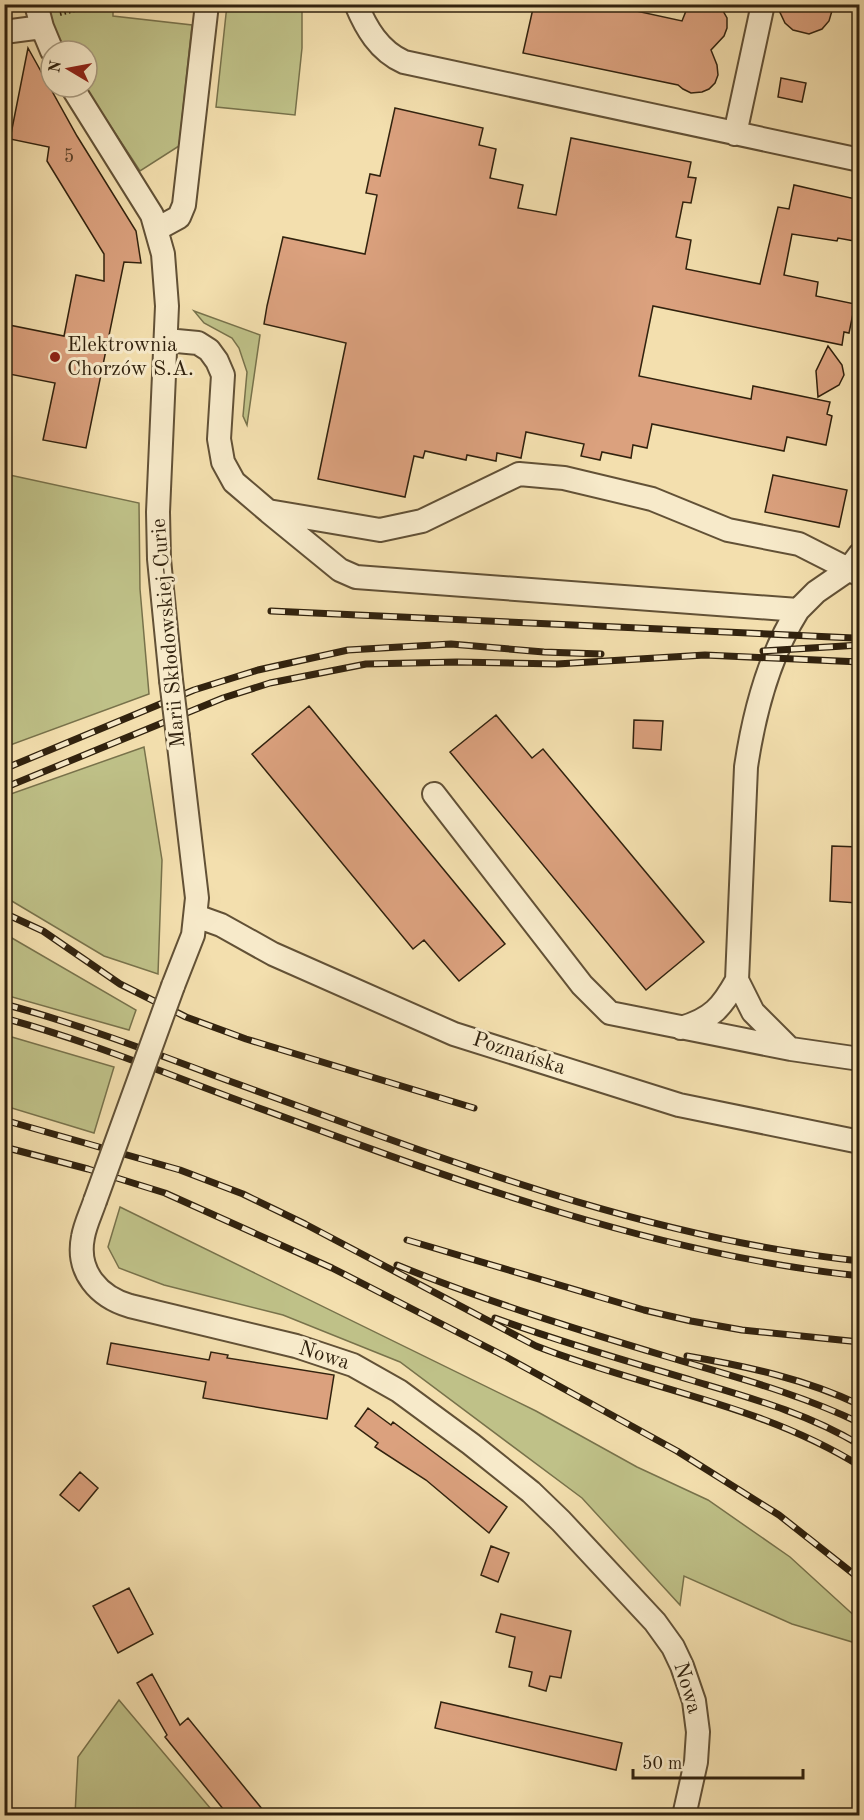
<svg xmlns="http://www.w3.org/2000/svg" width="864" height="1820" font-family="'Old Standard TT',serif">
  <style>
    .green { fill: #bfc188; stroke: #78724b; stroke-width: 1.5 }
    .building { fill: #dba17e; stroke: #31220e; stroke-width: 1.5 }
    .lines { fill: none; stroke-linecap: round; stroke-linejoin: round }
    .minor-casing { stroke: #625136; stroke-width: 26 }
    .path { stroke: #31220e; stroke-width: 4; stroke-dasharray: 1.5 3; stroke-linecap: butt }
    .minor { stroke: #f7eaca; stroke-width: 22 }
    .rail-casing { stroke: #31220e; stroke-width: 7 }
    .rail { stroke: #f7eaca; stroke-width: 4.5; stroke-dasharray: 14; stroke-linecap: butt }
    .minor-bridge-casing { stroke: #625136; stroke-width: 26; stroke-linecap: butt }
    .minor-bridge { stroke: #f7eaca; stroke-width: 22 }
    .poi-dot { fill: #8f2418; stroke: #f7eaca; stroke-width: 2 }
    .labels { text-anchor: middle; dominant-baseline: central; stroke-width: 6; stroke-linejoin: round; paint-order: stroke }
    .number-label { font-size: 18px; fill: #5c422a }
    .poi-label { font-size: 21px; fill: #31220e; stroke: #f7eaca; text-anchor: start }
    .street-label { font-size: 21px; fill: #31220e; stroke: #f7eaca }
  </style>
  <rect width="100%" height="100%" fill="#f3dfae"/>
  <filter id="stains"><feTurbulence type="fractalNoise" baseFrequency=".00333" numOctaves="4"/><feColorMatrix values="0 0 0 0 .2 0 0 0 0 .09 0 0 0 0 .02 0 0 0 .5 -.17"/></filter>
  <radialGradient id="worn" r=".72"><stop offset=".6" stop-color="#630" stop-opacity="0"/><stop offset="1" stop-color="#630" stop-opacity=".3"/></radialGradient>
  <path class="green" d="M48,5H113V16L192,25L179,146L140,171L85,87H87V51H65L53,26Z
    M227,5H302V48L295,115L216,107Z
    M194,311L260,335L247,425L243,416L247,372L239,348L232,338L204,323Z
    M5,474L139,503L140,589L149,694L5,747Z
    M144,747L162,860L158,974L104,956L5,897V796Z
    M5,934L136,1010L129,1030L5,995Z
    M5,1035L114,1067L94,1133L5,1106Z
    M120,1207L536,1411L637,1467L708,1500L790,1557L859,1620V1650L852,1642L792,1624L684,1576L680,1605L582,1498L400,1362L283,1315L164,1285L119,1268L108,1247Z
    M119,1700L216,1815H75L78,1757Z"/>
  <path class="building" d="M534,4H604L682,21L686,11L693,4H716L723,11L727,18V28L724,36L711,50L717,65L718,75L715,83L709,89L702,92L691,93L683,89L678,85L523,53Z
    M776,4H834L829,21L822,29L809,34L793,30L785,23Z
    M28,48L77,136L136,231L141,263L124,262L86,448L43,440L55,383L4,373V324L64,336L76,275L104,281V254L47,161L49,147L10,139Z
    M781,78L806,83L802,102L778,97Z
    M395,108L483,128L479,145L496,149L490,178L523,185L518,208L556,215L571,138L691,162L688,177L696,178L691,203L683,202L676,237L691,240L686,269L760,284L778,207L789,209L794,185L860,200V242L838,238L837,241L792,234L784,275L818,282L816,296L855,304L849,333L844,332L842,345L653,306L639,376L751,399L753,386L830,402L827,414L832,416L826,445L787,437L784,451L652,424L647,448L633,445L631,458L602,452L600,460L581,456L584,444L526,432L521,458L497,453L496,461L467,455L466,460L425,451L423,458L414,456L405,497L318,479L346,343L264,324L267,306L283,237L365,254L377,195L366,193L370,174L380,176Z
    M828,346L842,365L844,375L839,385L818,397L816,371Z
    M773,475L847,490L839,527L765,512Z
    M309,706L505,944L459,981L424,940L413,949L252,754Z
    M496,715L532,758L543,749L704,942L646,990L450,752Z
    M634,720L663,721L661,750L633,748Z
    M832,846L859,847L857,903L830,901Z
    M111,1343L209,1360L211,1352L228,1355L227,1358L334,1375L327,1419L203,1398L206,1382L107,1364Z
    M368,1408L391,1425L393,1422L507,1507L489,1533L426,1480L375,1447L378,1443L355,1426Z
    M80,1472L98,1488L79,1511L60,1495Z
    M491,1546L509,1553L498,1582L481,1575Z
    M129,1588L153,1634L118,1653L93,1606Z
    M501,1614L571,1631L561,1678L550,1676L546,1691L529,1686L532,1672L509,1667L515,1637L496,1632Z
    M152,1674L180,1725L188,1718L267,1815H228L165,1737L167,1735L137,1683Z
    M441,1702L622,1743L616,1770L435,1728Z"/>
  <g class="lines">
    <g class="minor-casing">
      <path id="minor" d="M36,4L42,27L52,51
        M356,4C366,28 379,51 404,62L860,160
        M4,32L42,27
        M72,87L152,215L163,254L167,306L158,512L159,559L171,680
        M735,134L763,4
        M157,229L179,217L184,205L207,4
        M166,340L198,343L209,350L217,361L223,375L219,439L223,462L234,482L268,511L380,530L422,521L519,474L564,478L652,499L728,530L799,544L860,575
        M269,512L340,570L356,577L798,610L816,592L848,570L860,554
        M434,794L582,985L610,1013L791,1049L860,1059
        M196,916L221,925L273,954L454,1034L679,1105L860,1142
        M173,986L193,935L197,898L178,737
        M681,1028C712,1019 722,1007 737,980
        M789,1048L753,1012L737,980L746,767C754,713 769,656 798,610
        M95,1201C91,1213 85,1225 83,1237C76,1272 99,1297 130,1306L296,1346L353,1365L399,1391L471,1444L531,1492L561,1521L655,1622L673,1647L682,1666L694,1701L698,1732L696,1762L684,1816"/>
    </g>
    <path class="path" d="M60,14L98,4"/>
    <use href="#minor" class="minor"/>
    <g class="rail-casing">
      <path id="rail" d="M271,611L854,638
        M763,651L860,645
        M4,769L194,690L258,670L348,650L451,644L544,652L601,654
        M4,788L223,698L270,683L366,664L457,662L557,664L705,655L860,662
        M4,913L43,931L120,984L186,1017L246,1039L474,1108
        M4,1004C82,1025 157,1054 232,1082C437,1156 641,1238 860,1261
        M4,1018C85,1040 162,1072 240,1101C441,1175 645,1253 860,1276
        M4,1120L180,1170L243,1194L305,1224L536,1346C643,1388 761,1404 860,1466
        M4,1147L88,1169L165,1193L332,1268L508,1358L677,1451L779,1515L860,1579
        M407,1240L644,1310L691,1321L742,1330L860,1342
        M397,1265C485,1301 575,1329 665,1356C731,1376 798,1393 860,1423
        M495,1318C560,1342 627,1361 694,1381C751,1398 809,1414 860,1445
        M687,1356C746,1366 805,1379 860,1405"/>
    </g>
    <use href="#rail" class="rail"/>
    <g class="minor-bridge-casing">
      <path id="minor-bridge" d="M171,680L178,737
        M95,1201L173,986"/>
    </g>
    <use href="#minor-bridge" class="minor-bridge"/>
  </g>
  <circle class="poi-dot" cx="55" cy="357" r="6"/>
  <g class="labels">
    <g class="number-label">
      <text x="69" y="157">5</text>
    </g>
    <g class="poi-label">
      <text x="67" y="345">Elektrownia<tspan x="67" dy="24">Chorzów S.A.</tspan></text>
    </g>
    <g class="street-label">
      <text transform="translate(169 633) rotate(-95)">Marii Skłodowskiej-Curie</text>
      <text transform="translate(519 1054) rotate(18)">Poznańska</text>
      <text transform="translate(324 1356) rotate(18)">Nowa</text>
      <text transform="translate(687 1688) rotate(73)">Nowa</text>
    </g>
  </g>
  <rect width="864" height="1820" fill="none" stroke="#f3dfae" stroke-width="24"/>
  <rect x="6" y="6" width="852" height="1808" fill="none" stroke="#31220e" stroke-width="3"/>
  <rect x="12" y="12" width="840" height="1796" fill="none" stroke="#31220e" stroke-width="1.5"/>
  <g transform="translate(69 69) rotate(280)"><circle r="28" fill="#f7eaca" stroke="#a89a7f" stroke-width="1.5"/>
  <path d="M0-4.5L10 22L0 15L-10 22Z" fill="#8f2418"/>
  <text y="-9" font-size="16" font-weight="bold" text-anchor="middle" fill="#31220e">N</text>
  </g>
  <path d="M633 1769v9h170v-9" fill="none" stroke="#31220e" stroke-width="3"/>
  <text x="642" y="1769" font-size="18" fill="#31220e" stroke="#f7eaca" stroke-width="4.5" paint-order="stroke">50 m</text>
  <rect width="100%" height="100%" filter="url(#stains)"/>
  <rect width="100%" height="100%" fill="url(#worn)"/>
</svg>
